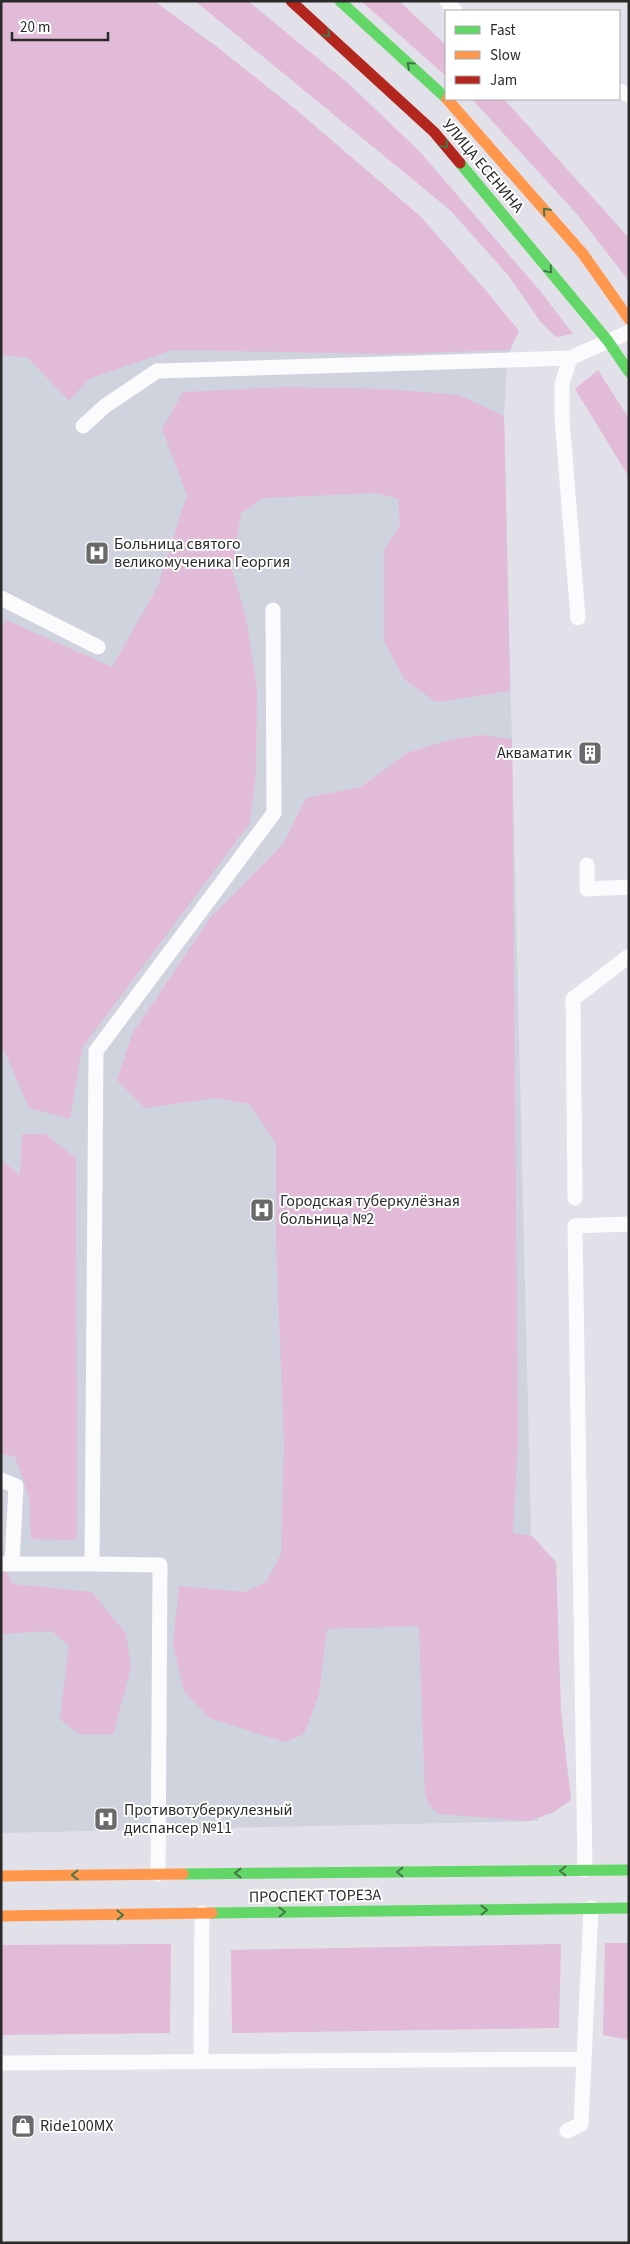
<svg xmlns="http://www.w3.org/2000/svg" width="630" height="2244" font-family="'Source Sans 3',sans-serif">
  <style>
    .medical { fill: #cfd3de }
    .green { fill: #e1bbd8 }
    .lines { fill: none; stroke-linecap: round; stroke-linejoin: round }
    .lane { stroke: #fbfafc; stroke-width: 15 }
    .fast { stroke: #63d668; stroke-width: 11 }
    .slow { stroke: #ff974d; stroke-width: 11 }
    .jam { stroke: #b3261e; stroke-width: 11 }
    .oneway { stroke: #447746 }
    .labels { text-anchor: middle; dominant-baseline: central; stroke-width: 4; stroke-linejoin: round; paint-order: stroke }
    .street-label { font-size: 16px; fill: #2a2a2a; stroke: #fff }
    .poi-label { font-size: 16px; fill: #2a2a2a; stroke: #fff; text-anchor: start }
  </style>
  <rect width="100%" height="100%" fill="#e2e0e8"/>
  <path class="medical" d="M1,1L516,336L507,359L504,416L538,1821L1,1833Z"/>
  <path class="green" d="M1,1H154L216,46L300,113L420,216L488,293L519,331L510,350L384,354L172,350L89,379L69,401L28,358L1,355Z
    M195,1H248L349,84L420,152L541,292L573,334L556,337L540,321L508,275L450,210Z
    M361,1H399L446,45V76Z
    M472,99H504L629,238V281L576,213Z
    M598,370L629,419V477L575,389Z
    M285,387L385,389L459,395L504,416L510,691L436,702L405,680L384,641V550L400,526L398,499L377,493L264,498L241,513L232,569L246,618L257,688L256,773L250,823L82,1048L70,1119L29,1108L1,1043V628L6,620L112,667L158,586L187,495L162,429L183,392Z
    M481,735L512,739L518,1440L513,1533L532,1536L556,1562L561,1712L571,1800L552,1813L528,1821L439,1814L429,1805L425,1794L419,1626L327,1629L319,1694L304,1734L285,1742L209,1718L184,1691L173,1645L179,1586L245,1592L266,1582L281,1554L284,1443L276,1242V1143L249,1104L215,1098L145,1108L117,1080L132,1034L210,918L283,844L306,798L361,787L407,753L449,740Z
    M22,1134H45L76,1158L77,1540L31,1539L29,1497L15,1457L1,1453V1160L20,1175Z
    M1,1562L13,1584L92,1592L126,1634L131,1668L113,1735L79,1734L60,1719L69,1646L52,1631L1,1634Z
    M605,1943H629V2040L603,2035Z
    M171,1944L170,2033L1,2035V1945Z
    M561,1944L559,2028L232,2033L231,1950Z"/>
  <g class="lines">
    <path class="lane" d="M447,1L455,11
      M619,91L629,95
      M570,358L562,384V418L578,618
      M83,426L105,406L157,371L570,358L629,332
      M1,598L98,647
      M587,865V889L629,887
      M575,1198L573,999L629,956
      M1,1480L16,1486L12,1564
      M1,1564H92
      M585,1870L575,1226L629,1224
      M158,1874L160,1565L92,1564L96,1051L274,813L273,610
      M201,2061L202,1913
      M1,2063L584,2059
      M567,2131L581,2124L591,1908"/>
    <path class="fast" d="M340,1L446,98
      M460,163L608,341L629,372
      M183,1874L629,1870
      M212,1913L629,1908"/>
    <path class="slow" d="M447,99L583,254L629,319
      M1,1876L183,1874
      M1,1916L212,1913"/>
    <path class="jam" d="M291,1L434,132L460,163"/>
  </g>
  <defs><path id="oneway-chevron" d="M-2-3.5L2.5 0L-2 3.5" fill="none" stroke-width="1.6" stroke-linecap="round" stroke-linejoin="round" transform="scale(1.25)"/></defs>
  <g class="oneway">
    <use href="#oneway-chevron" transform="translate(327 34) rotate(42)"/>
    <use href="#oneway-chevron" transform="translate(410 65) rotate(-138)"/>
    <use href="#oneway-chevron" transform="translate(445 145) rotate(50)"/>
    <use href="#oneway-chevron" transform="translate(546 211) rotate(-131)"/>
    <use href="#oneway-chevron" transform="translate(549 270) rotate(50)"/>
    <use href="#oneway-chevron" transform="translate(563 1871) rotate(180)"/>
    <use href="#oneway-chevron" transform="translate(400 1872) rotate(180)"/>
    <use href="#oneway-chevron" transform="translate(238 1873) rotate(180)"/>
    <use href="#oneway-chevron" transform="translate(75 1875) rotate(179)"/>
    <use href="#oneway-chevron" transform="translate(484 1910) rotate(-1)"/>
    <use href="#oneway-chevron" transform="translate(282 1912) rotate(-1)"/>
    <use href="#oneway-chevron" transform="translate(120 1915) rotate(-1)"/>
  </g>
  <defs>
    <g id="hospital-square" transform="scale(1.25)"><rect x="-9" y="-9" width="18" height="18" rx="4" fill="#6a6a6c" stroke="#fff"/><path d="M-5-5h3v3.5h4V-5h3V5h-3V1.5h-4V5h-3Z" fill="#fff"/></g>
    <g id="building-square" transform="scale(1.25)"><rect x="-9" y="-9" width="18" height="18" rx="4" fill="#6a6a6c" stroke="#fff"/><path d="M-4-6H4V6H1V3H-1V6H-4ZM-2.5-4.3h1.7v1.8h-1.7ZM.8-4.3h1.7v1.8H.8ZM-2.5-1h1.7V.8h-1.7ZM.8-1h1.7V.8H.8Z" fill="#fff"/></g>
    <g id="shop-square" transform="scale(1.25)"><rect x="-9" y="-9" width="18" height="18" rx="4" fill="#6a6a6c" stroke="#fff"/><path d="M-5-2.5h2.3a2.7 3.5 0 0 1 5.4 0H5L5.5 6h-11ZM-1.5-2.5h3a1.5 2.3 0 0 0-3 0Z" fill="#fff"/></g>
  </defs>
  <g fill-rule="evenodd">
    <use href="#hospital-square" x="97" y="553"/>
    <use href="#building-square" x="590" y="753"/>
    <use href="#hospital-square" x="262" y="1210"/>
    <use href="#hospital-square" x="106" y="1819"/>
    <use href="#shop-square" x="23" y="2126"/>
  </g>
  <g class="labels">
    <g class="street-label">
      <text transform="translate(483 166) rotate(50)">УЛИЦА ЕСЕНИНА</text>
      <text transform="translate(315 1896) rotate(-1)">ПРОСПЕКТ ТОРЕЗА</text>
    </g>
    <g class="poi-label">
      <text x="114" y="544">Больница святого<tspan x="114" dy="18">великомученика Георгия</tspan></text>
      <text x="572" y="753" text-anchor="end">Акваматик</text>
      <text x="280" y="1201">Городская туберкулёзная<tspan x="280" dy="18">больница №2</tspan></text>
      <text x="124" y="1810">Противотуберкулезный<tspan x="124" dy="18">диспансер №11</tspan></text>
      <text x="40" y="2126">Ride100MX</text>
    </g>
  </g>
  <rect width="630" height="2244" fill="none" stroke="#2a2a2a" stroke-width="5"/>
  <rect x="445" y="10" width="175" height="90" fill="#ffffff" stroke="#aaaaaa"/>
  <rect x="455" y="26" width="25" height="8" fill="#63d668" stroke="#aaaaaa"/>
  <text x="490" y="35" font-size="15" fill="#2a2a2a">Fast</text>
  <rect x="455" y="51" width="25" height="8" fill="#ff974d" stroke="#aaaaaa"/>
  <text x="490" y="60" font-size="15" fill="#2a2a2a">Slow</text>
  <rect x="455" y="76" width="25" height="8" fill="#b3261e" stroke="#aaaaaa"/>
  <text x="490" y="85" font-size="15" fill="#2a2a2a">Jam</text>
  <path d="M12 32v8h96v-8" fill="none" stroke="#2a2a2a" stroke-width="2.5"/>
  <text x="20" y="32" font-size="15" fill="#2a2a2a" stroke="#ffffff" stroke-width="4" paint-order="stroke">20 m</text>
</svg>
